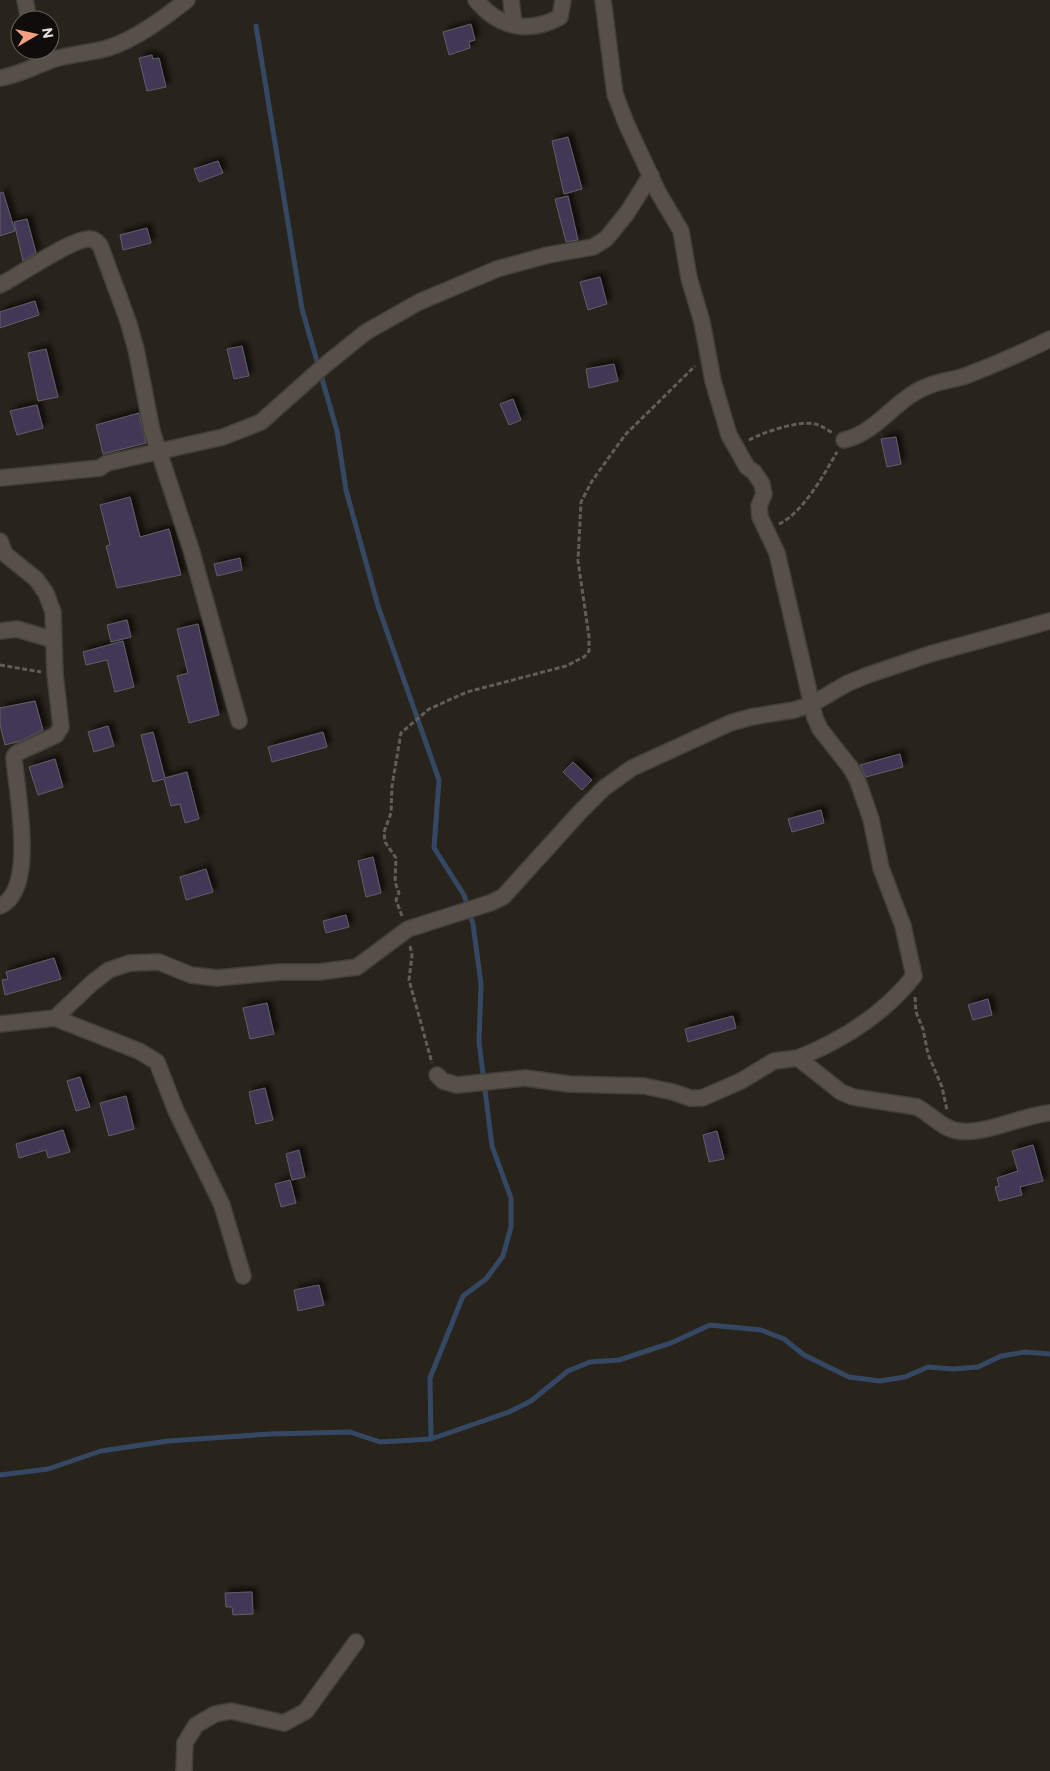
<svg xmlns="http://www.w3.org/2000/svg" width="1050" height="1771" font-family="Commissioner,sans-serif">
  <style>
    .lines { fill: none; stroke-linecap: round; stroke-linejoin: round }
    .stream { stroke: #344864; stroke-width: 5 }
    .building { fill: #423857; stroke: #605e67; filter: url(#shadow) }
    .minor-casing { stroke: #433f39; stroke-width: 18 }
    .path { stroke: #625d56; stroke-width: 3; stroke-dasharray: 5 2.5; stroke-linecap: butt }
    .minor { stroke: #575048; stroke-width: 15 }
  </style>
  <defs>
    <filter id="shadow"><feDropShadow dx="4.5" dy="-4.5" stdDeviation="2.5" flood-color="#0009"/></filter>
  </defs>
  <rect width="100%" height="100%" fill="#28231b"/>
  <g class="lines">
    <path class="stream" d="M256,26L302,309L337,431L346,490L378,606L439,780L434,848L464,895L473,924L481,984L479,1042L492,1146L511,1198V1227L503,1256L486,1279L463,1296L430,1378L431,1439
      M0,1475L48,1469L101,1451L168,1441L270,1434L350,1432L380,1442L431,1439L509,1412L531,1401L568,1371L590,1362L619,1360L671,1343L710,1325L761,1330L784,1339L804,1355L849,1377L880,1381L905,1377L928,1367L953,1369L978,1367L1001,1356L1025,1352L1050,1354"/>
  </g>
  <path class="building" d="M471,24L475,40L469,42L470,48L449,55L443,32Z
    M152,55L153,59L159,58L166,87L147,91L139,58Z
    M568,137L582,189L564,194L552,141Z
    M218,161L223,173L199,182L194,169Z
    M3,192L15,231L0,236V193Z
    M568,196L578,240L566,242L555,199Z
    M27,219L36,253L23,261L14,222Z
    M147,228L151,243L123,250L120,235Z
    M600,277L607,304L588,310L580,282Z
    M35,301L39,315L0,328V312Z
    M242,346L249,376L234,379L227,349Z
    M46,349L58,397L38,401L28,353Z
    M614,364L618,381L589,388L586,369Z
    M513,399L521,420L509,425L500,404Z
    M37,405L43,428L17,435L10,411Z
    M139,413L146,443L103,454L96,425Z
    M896,437L901,464L887,467L881,439Z
    M130,497L140,537L169,529L181,575L117,588L106,546L110,545L100,505Z
    M240,558L242,570L217,576L214,564Z
    M127,620L131,637L111,642L107,625Z
    M198,624L219,715L189,723L177,676L188,673L177,629Z
    M123,641L134,687L115,692L107,660L86,665L83,652Z
    M35,701L43,730L21,741L5,745L0,725V708Z
    M108,726L114,746L94,752L88,732Z
    M153,732L165,778L187,772L199,819L185,823L180,804L171,806L164,779L153,782L141,735Z
    M323,732L327,747L272,762L268,747Z
    M900,754L903,767L866,777L860,765Z
    M55,759L63,787L38,795L29,767Z
    M573,762L592,780L582,790L563,772Z
    M821,810L824,823L792,832L788,819Z
    M373,857L381,893L366,897L358,861Z
    M206,869L213,892L186,900L180,877Z
    M346,915L349,927L326,933L323,921Z
    M54,958L61,979L5,995L2,980L8,979L6,972Z
    M988,999L992,1015L973,1020L968,1005Z
    M267,1003L274,1034L250,1039L243,1008Z
    M733,1016L736,1028L688,1042L685,1029Z
    M80,1077L90,1107L76,1111L67,1081Z
    M265,1088L273,1120L256,1124L249,1092Z
    M126,1096L134,1129L109,1136L100,1103Z
    M63,1130L70,1152L48,1158L46,1150L19,1158L16,1144Z
    M717,1131L724,1159L709,1162L703,1135Z
    M1033,1145L1043,1181L1020,1187L1022,1195L999,1201L995,1187L999,1186L997,1178L1018,1171L1012,1151Z
    M299,1150L305,1177L292,1180L286,1154Z
    M290,1180L296,1203L281,1207L275,1184Z
    M319,1285L324,1305L298,1311L294,1290Z
    M252,1592L253,1614L233,1615L232,1607H226L225,1593Z"/>
  <g class="lines">
    <g class="minor-casing">
      <path id="minor" d="M25,0L29,20
        M476,0C499,28 529,34 560,17L563,0
        M511,0L514,24
        M603,0L615,94L626,123L658,192L681,231L689,278L702,322L713,381L729,435L747,467L754,472L762,484L764,494L759,506L760,517L777,553L815,718L820,729L850,767L857,779L871,819L881,868L903,926L914,976C884,1014 843,1040 798,1058L841,1092L853,1097L917,1107C931,1114 942,1129 959,1131C985,1135 1023,1115 1050,1113
        M0,78C20,75 36,65 55,59C72,54 90,53 108,48C136,39 164,18 187,0
        M0,285C19,276 73,237 90,239C95,239 97,242 100,245L128,321L136,349L152,431L191,549L239,721
        M844,440C877,433 896,398 928,386C940,381 953,380 965,376C994,365 1022,353 1050,339
        M0,478L100,468L107,463L223,437L261,422L325,365L366,332L419,302L497,269L548,255L593,247L606,239L627,213L651,175
        M0,541L5,554L36,579L46,593L53,612L55,674L61,727L56,735L17,753L14,757C16,790 38,890 0,906
        M0,631L17,629L54,640
        M55,1018L139,1051L157,1062L176,1111L222,1205L243,1276
        M0,1024L55,1018L92,983L109,970L130,963L159,962L191,975L217,978L279,972H319L357,967L408,929L490,903L503,897L579,813L604,788L632,768L730,723L751,717L794,710L812,704L848,683L868,675L930,654L1050,621
        M437,1075L443,1081L457,1085L525,1078L569,1084L644,1086L673,1092L690,1098H702L741,1081L774,1061L798,1058
        M184,1771L185,1743L196,1725L215,1714L231,1711L284,1723L306,1711L356,1642"/>
    </g>
    <path class="path" d="M749,440C764,432 799,420 815,424C821,425 827,430 833,433
      M779,524C802,514 825,473 837,452
      M0,665L41,672
      M402,916L396,900L399,893L395,882L396,858L385,842L384,832L391,813L392,786L401,733L429,709L467,692L566,666L584,657L589,651V637L578,561L581,502L592,481L625,435L695,366
      M410,946L412,955L409,980L432,1063
      M915,997L916,1012L923,1029L928,1054L942,1087L947,1110"/>
    <use href="#minor" class="minor"/>
  </g>
  <g transform="translate(35 35) rotate(81)"><circle r="24" fill="#0f0c09" stroke="#64605d"/>
  <path d="M0-4L9 19L0 12L-9 19Z" fill="#f2a07f"/>
  <text y="-8" font-size="14" font-weight="bold" text-anchor="middle" fill="#e3dfda">N</text>
  </g>
</svg>
